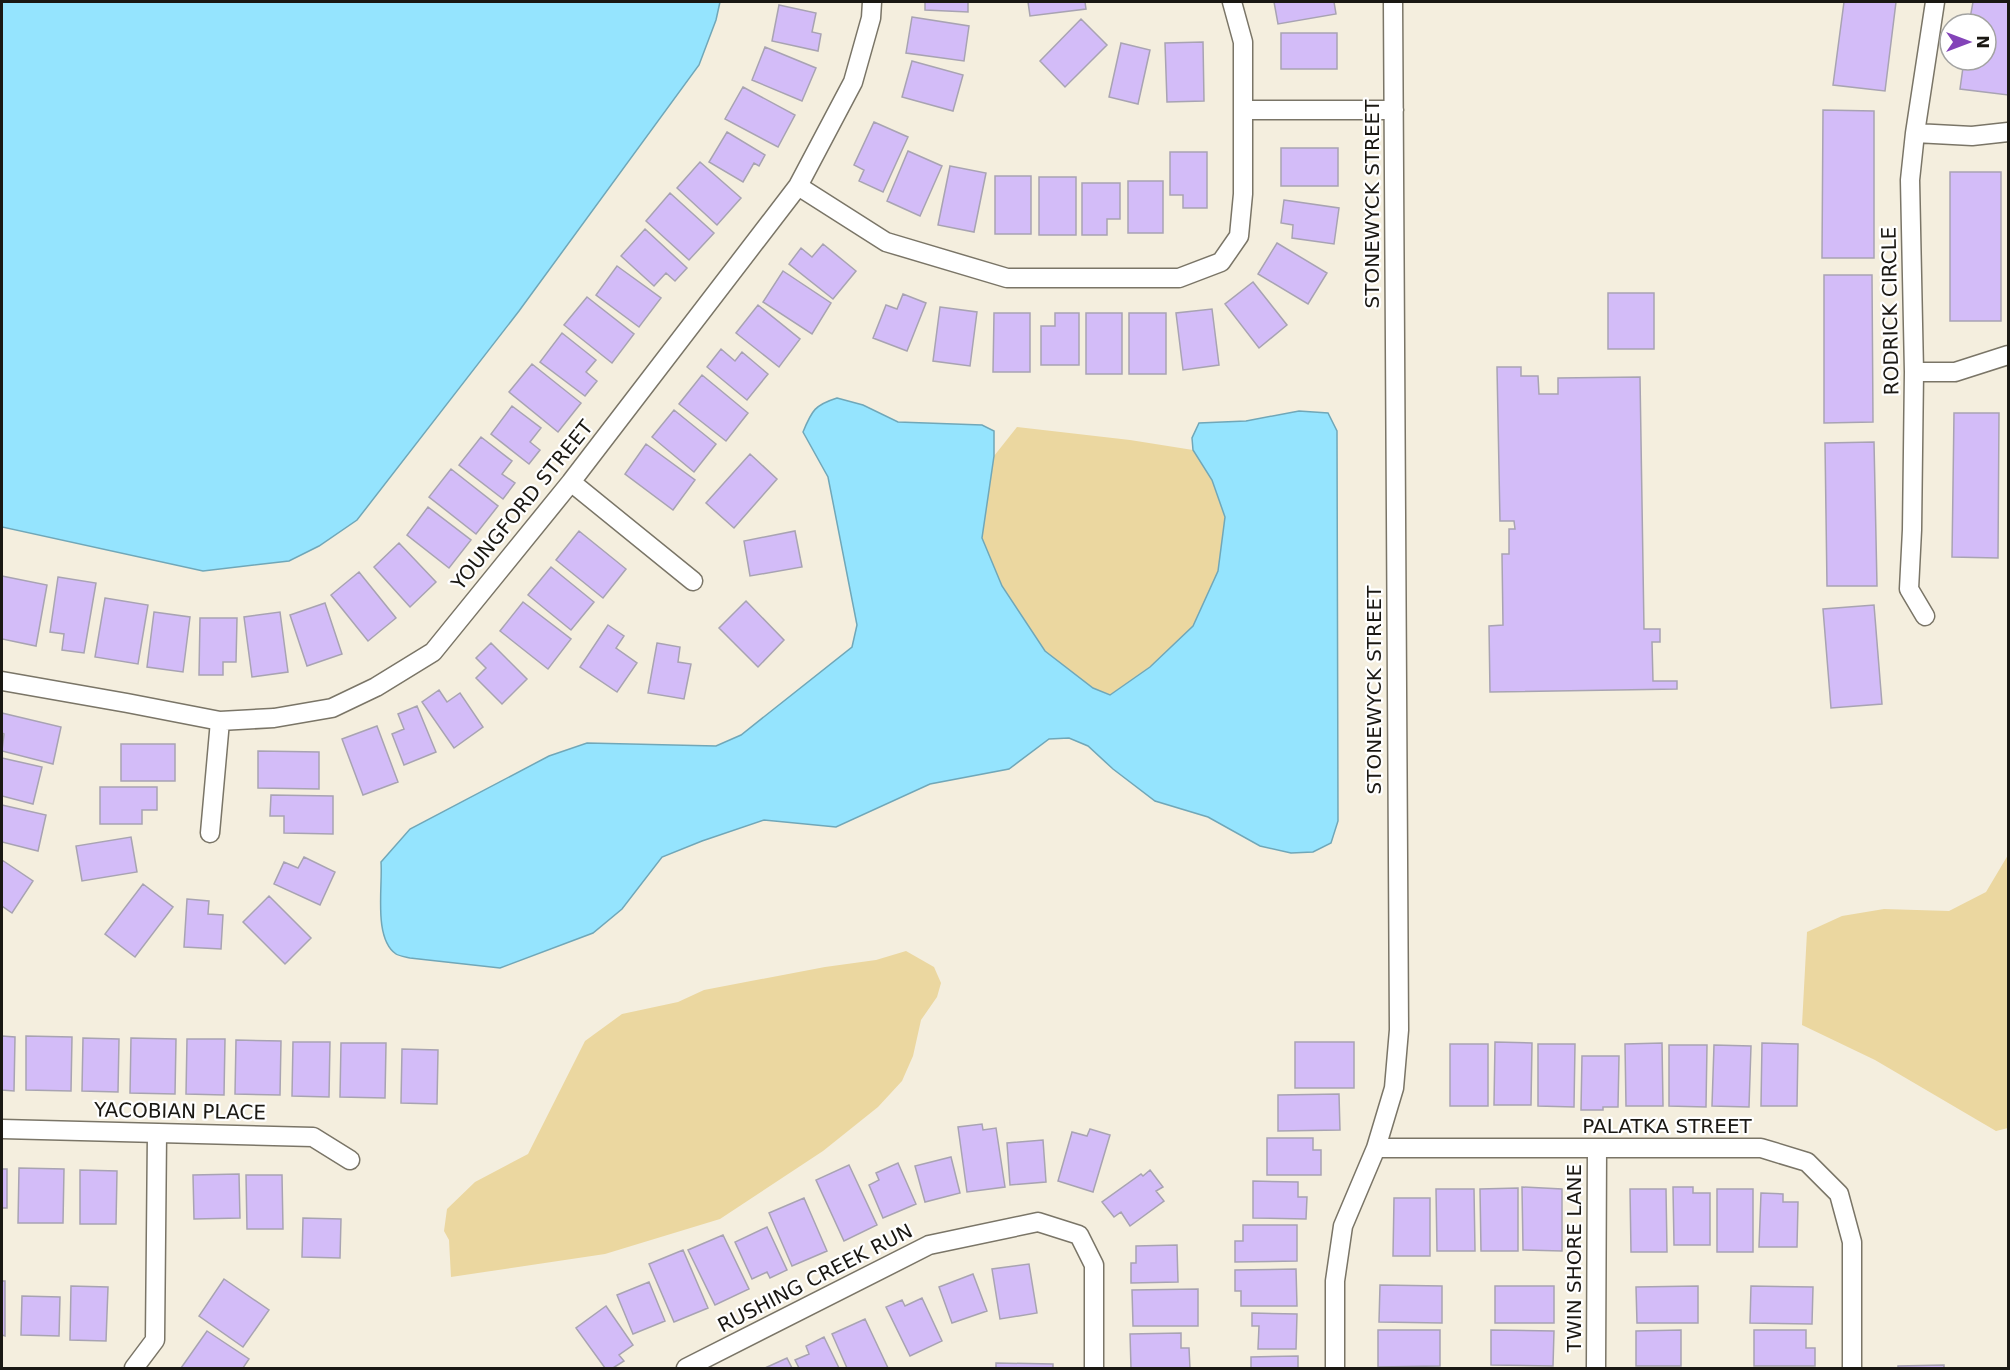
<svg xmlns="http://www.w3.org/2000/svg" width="2010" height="1370" font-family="'DejaVu Sans',sans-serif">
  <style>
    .green { fill: #ebd7a0 }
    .water { fill: #95e4fe; stroke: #70a7b8; stroke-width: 1.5 }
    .building { fill: #d3bcf8; stroke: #a8a3b2; stroke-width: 1.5 }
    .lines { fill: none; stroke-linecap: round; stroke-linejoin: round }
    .minor-casing { stroke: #7a7567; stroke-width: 21 }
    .minor { stroke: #fff; stroke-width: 18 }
    .labels { text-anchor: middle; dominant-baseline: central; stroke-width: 4.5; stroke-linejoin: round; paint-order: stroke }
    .street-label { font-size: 20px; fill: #1a1813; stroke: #fff }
  </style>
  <rect width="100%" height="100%" fill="#f4eede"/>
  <path class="green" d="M1017,427L1130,440L1193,450L1212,480L1225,517L1218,571L1193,626L1150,667L1110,695L1093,688L1045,651L1002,586L981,539L994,456Z
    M2008,855V1128L1996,1131L1875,1060L1802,1025L1807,932L1842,916L1884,909L1949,911L1986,892Z
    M906,951L934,967L941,983L937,997L921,1020L913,1056L902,1081L878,1107L823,1151L720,1219L605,1254L451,1277L449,1240L444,1231L447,1209L475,1182L528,1154L585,1041L622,1014L678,1002L704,990L825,967L876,960Z"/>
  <path class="water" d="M2,2H720L716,20L699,65L519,311L357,520L319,546L289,561L203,571L2,527Z
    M837,398L863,405L898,422L982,425L994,431V456L982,538L1002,586L1045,651L1093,688L1110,695L1150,667L1193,626L1218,571L1225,517L1212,480L1193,450L1192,438L1199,423L1246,421L1299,411L1328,413L1337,431L1338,821L1331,843L1313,852L1291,853L1260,846L1208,817L1155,801L1113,769L1088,746L1069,738L1049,739L1009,769L930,784L836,827L764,820L702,841L662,857L622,909L593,933L500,968L410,958C406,957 399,956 396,954C373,938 383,886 381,862L410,829L549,756L587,743L716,746L741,735L852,647L857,625L828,477L803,432C812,410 815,405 837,398Z"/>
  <path class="building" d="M925,2H968V12L925,10Z
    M1028,2H1085L1086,9L1030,16Z
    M1274,2H1334L1336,14L1278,24Z
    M1844,2H1896L1885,91L1833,85Z
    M1973,2H2008V95L1960,89L1964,60H1986V24H1969Z
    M779,5L816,13L812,32L821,34L818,51L772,41Z
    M912,17L969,26L964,61L906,53Z
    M1081,19L1107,45L1065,87L1040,61Z
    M1281,33H1337V69H1281Z
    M1203,42L1204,101L1167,102L1165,43Z
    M1121,43L1150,50L1138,104L1109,97Z
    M765,47L816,68L802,101L752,80Z
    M912,61L963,75L953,111L902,97Z
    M743,87L795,115L778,147L725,119Z
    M1823,110L1874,111V258H1822Z
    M874,122L908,137L883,192L859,181L864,170L854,165Z
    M727,132L765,155L759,166L754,163L743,182L709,162Z
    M1281,148H1338V186H1281Z
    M908,151L942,166L920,216L887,201Z
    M1170,152H1207V208H1183V195H1170Z
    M700,162L741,198L717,225L677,188Z
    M950,166L986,173L974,232L938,225Z
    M1950,172H2001V321H1950Z
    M995,176H1031V234H995Z
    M1039,177H1076V235H1039Z
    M1128,181H1163V233H1128Z
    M1082,183H1120V219H1107V235H1082Z
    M670,193L714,233L689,260L646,221Z
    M1284,200L1339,208L1334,244L1292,238L1293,225L1281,223Z
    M645,229L687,268L675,281L666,273L654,286L621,256Z
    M1277,243L1327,273L1308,304L1258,274Z
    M823,244L856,271L833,299L789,264L801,248L812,257Z
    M617,266L661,298L639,327L596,295Z
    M783,271L831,303L812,334L763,302Z
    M1824,275H1872L1873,422L1824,423Z
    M1253,282L1287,325L1259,348L1225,304Z
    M1608,293H1654V349H1608Z
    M903,294L926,303L907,351L873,338L886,305L897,309Z
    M587,297L634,334L612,363L564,325Z
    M758,305L800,339L779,367L736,333Z
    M940,307L977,312L970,366L933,361Z
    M1212,309L1219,365L1183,370L1176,313Z
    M994,313H1030V372H993Z
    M1055,313H1079V365H1041V326H1055Z
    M1086,313H1122V374H1086Z
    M1129,313H1166V374H1129Z
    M562,333L596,360L586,372L597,381L585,396L540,362Z
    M721,349L735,361L742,352L768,374L747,400L707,367Z
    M532,364L581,403L558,432L509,392Z
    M1497,367H1521V376H1538L1539,394H1558V378L1640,377L1644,629H1660V642H1652L1653,681H1677V689L1490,692L1489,626L1503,625L1502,554H1509V529H1515L1514,521H1500Z
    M702,375L748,413L726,441L679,404Z
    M512,406L541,428L530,442L540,450L529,464L491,434Z
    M674,410L716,444L694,472L652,437Z
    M1954,413H1999L1998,558L1952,557Z
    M481,437L512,461L502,474L515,483L503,499L459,465Z
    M1874,442L1877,586H1827L1825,443Z
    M646,444L695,480L673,510L625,474Z
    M750,454L777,479L734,528L706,503Z
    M451,469L498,506L476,534L429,497Z
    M428,507L471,540L449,568L407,535Z
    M579,531L626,569L603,598L556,560Z
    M795,531L802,567L750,576L744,541Z
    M399,543L436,582L410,607L374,567Z
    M551,567L594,602L571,630L528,595Z
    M359,572L396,618L368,641L331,595Z
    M2,576L47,585L36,646L2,639Z
    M58,577L96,583L84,653L62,650L64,634L50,632Z
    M105,598L148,605L138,664L95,657Z
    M746,601L784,640L758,667L719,628Z
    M523,602L571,639L548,669L500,631Z
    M325,603L342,654L307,666L290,615Z
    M1874,605L1882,704L1831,708L1823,609Z
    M154,612L190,617L183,672L147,667Z
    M280,612L288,672L252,677L244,617Z
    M200,618H237L236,662H223V675H199Z
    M608,625L624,636L616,648L637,663L617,692L580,667Z
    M491,643L527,679L502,704L476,678L486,668L476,658Z
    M657,643L680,647L678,662L691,664L684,699L648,693Z
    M439,690L447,702L460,693L483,727L454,748L422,702Z
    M417,706L436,752L404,765L392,734L404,729L398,714Z
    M2,713L61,727L53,764L2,751L4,734L2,733Z
    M377,726L398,782L363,795L342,739Z
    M121,744H175V781H121Z
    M258,751L319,752V789L258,788Z
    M2,758L42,767L33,804L2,796Z
    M100,787H157V810H142V824H100Z
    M271,795L333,796V834L284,833V816H270Z
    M2,805L46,815L38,851L2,842Z
    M131,837L137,872L82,881L76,846Z
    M304,857L335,872L320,905L274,884L284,862L298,868Z
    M2,860L33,881L12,913L2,906Z
    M143,884L173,907L135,957L105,934Z
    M269,896L311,938L285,964L243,922Z
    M187,899L209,901L208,914L223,915L221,949L184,947Z
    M2,1036L15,1037L14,1091L2,1090Z
    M26,1036L72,1037L71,1091L26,1090Z
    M83,1038L119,1039L118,1092L82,1091Z
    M131,1038L176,1039L175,1094L130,1093Z
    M187,1039H225L224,1095L186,1094Z
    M236,1040L281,1041L280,1095L235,1094Z
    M293,1042H330L329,1097L292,1096Z
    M1295,1042H1354V1088H1295Z
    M1495,1042L1532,1043L1531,1105H1494Z
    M341,1043H386L385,1098L340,1097Z
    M1662,1043L1663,1106H1626L1625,1044Z
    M1762,1043L1798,1044L1797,1106H1761Z
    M1450,1044H1488V1106H1450Z
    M1538,1044H1575L1574,1107L1538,1106Z
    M1669,1045H1707L1706,1107L1669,1106Z
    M1714,1045L1751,1046L1749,1107L1712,1106Z
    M402,1049L438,1050L437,1104L401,1103Z
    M1582,1056H1619L1618,1107H1603V1110H1581Z
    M1339,1094L1340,1130L1278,1131V1095Z
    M982,1124L983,1130L996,1128L1005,1187L967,1192L958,1127Z
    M1090,1129L1110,1135L1093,1192L1058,1181L1072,1132L1087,1136Z
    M1267,1138H1313V1150H1321V1175H1267Z
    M1043,1140L1046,1182L1010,1185L1007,1143Z
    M951,1157L960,1193L925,1202L915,1166Z
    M898,1163L916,1204L883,1218L869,1185L879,1180L876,1173Z
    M849,1165L877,1225L844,1241L816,1180Z
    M19,1168L64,1169L63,1223H18Z
    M2,1169H7V1208H2Z
    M80,1170L117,1171L116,1224H80Z
    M1150,1170L1163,1187L1156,1191L1164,1201L1130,1226L1121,1212L1114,1217L1102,1202L1141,1174L1143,1176Z
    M239,1174L240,1218L194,1219L193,1175Z
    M246,1175H282L283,1229H247Z
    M1253,1181L1298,1182V1197H1307L1306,1219L1253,1218Z
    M1522,1187L1562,1189V1251L1523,1250Z
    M1673,1187H1693V1193H1710V1245H1674Z
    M1518,1188V1251H1481L1480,1189Z
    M1436,1189H1474L1475,1251H1437Z
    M1630,1189H1666L1667,1252H1631Z
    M1717,1189H1753V1252H1717Z
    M1761,1193L1783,1194V1202H1798L1797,1247H1759Z
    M804,1198L827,1251L792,1266L769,1213Z
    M1394,1198H1430V1256H1393Z
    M303,1218L341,1219L340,1258L302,1257Z
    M1243,1225H1297V1261L1235,1262V1241H1243Z
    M767,1227L787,1270L770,1278L767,1272L752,1279L735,1242Z
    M723,1235L749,1289L715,1305L688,1250Z
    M1177,1245L1178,1282L1131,1283V1263H1136V1246Z
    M683,1250L708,1308L674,1322L649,1264Z
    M1029,1264L1037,1313L1000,1319L992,1269Z
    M1296,1269L1297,1306H1241V1291H1235V1270Z
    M973,1274L987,1311L952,1323L939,1287Z
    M224,1279L269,1310L243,1347L199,1316Z
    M2,1281H5V1336L2,1335Z
    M649,1282L665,1321L633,1334L617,1295Z
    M1380,1285L1442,1286V1323L1379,1322Z
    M71,1286L108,1287L106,1341L70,1340Z
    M1495,1286H1554V1323H1495Z
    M1698,1286V1323H1637L1636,1287Z
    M1751,1286L1813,1287L1812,1324L1750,1323Z
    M1198,1289V1326H1133L1132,1290Z
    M22,1296L60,1297L59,1336L21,1335Z
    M922,1298L942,1341L910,1356L886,1307L902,1300L905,1306Z
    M606,1306L633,1345L619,1355L624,1361L613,1368H605L576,1328Z
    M1252,1313L1297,1314L1296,1349H1258L1259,1326H1252Z
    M865,1319L888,1368H847L832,1334Z
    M1378,1330H1440V1366L1378,1367Z
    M1491,1330L1554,1331L1553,1366L1491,1365Z
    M1681,1330V1366H1636V1331Z
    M1754,1330H1806V1348H1815V1366H1754Z
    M207,1331L249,1359L243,1368H181Z
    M1181,1333V1348H1189L1190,1368H1131L1130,1334Z
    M824,1337L839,1368H799L795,1360L809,1354L806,1346Z
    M1298,1356V1368H1251V1357Z
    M787,1358L792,1368H765Z
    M996,1363L1053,1364V1368H996Z
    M1944,1365V1368H1898V1366Z"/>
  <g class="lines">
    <g class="minor-casing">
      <path id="minor" d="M1243,110H1394
        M1915,133L1972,136L2008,132
        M798,186L886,242L1007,278H1179L1221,262L1239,236L1243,194V42L1232,2
        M1914,372H1955L2008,355
        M571,482L693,581
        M1925,616L1909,589L1912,530L1914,372L1910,180L1915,133L1935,2
        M2,681L127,703L220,721L274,718L332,708L376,687L433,652L571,482L798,186L853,82L871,18L872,2
        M210,833L220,721
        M2,1129L313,1137L350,1160
        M1376,1148H1761L1807,1162L1839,1194L1852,1242V1368
        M134,1368L155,1340L157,1133
        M686,1368L929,1245L1038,1222L1079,1235L1094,1265V1368
        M1335,1368V1281L1343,1226L1376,1148L1394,1088L1399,1030L1393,2
        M1596,1368L1597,1148"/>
    </g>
    <use href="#minor" class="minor"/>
  </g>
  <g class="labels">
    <g class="street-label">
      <text transform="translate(1372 204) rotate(-90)">STONEWYCK STREET</text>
      <text transform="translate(1890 311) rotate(-91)">RODRICK CIRCLE</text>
      <text transform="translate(522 505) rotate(-51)">YOUNGFORD STREET</text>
      <text transform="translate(1374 690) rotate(-90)">STONEWYCK STREET</text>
      <text transform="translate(180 1111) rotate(1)">YACOBIAN PLACE</text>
      <text x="1667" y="1126">PALATKA STREET</text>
      <text transform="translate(1574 1258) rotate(-90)">TWIN SHORE LANE</text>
      <text transform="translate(815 1278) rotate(-27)">RUSHING CREEK RUN</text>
    </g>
  </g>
  <rect width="2010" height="1370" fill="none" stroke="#1a1813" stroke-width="6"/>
  <g transform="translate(1968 42) rotate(90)"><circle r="28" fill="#ffffff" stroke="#a3a3a1" stroke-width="1.5"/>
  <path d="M0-4.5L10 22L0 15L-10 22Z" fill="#8343b8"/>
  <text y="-9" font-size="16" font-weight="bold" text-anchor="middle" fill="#1a1813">N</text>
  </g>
</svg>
